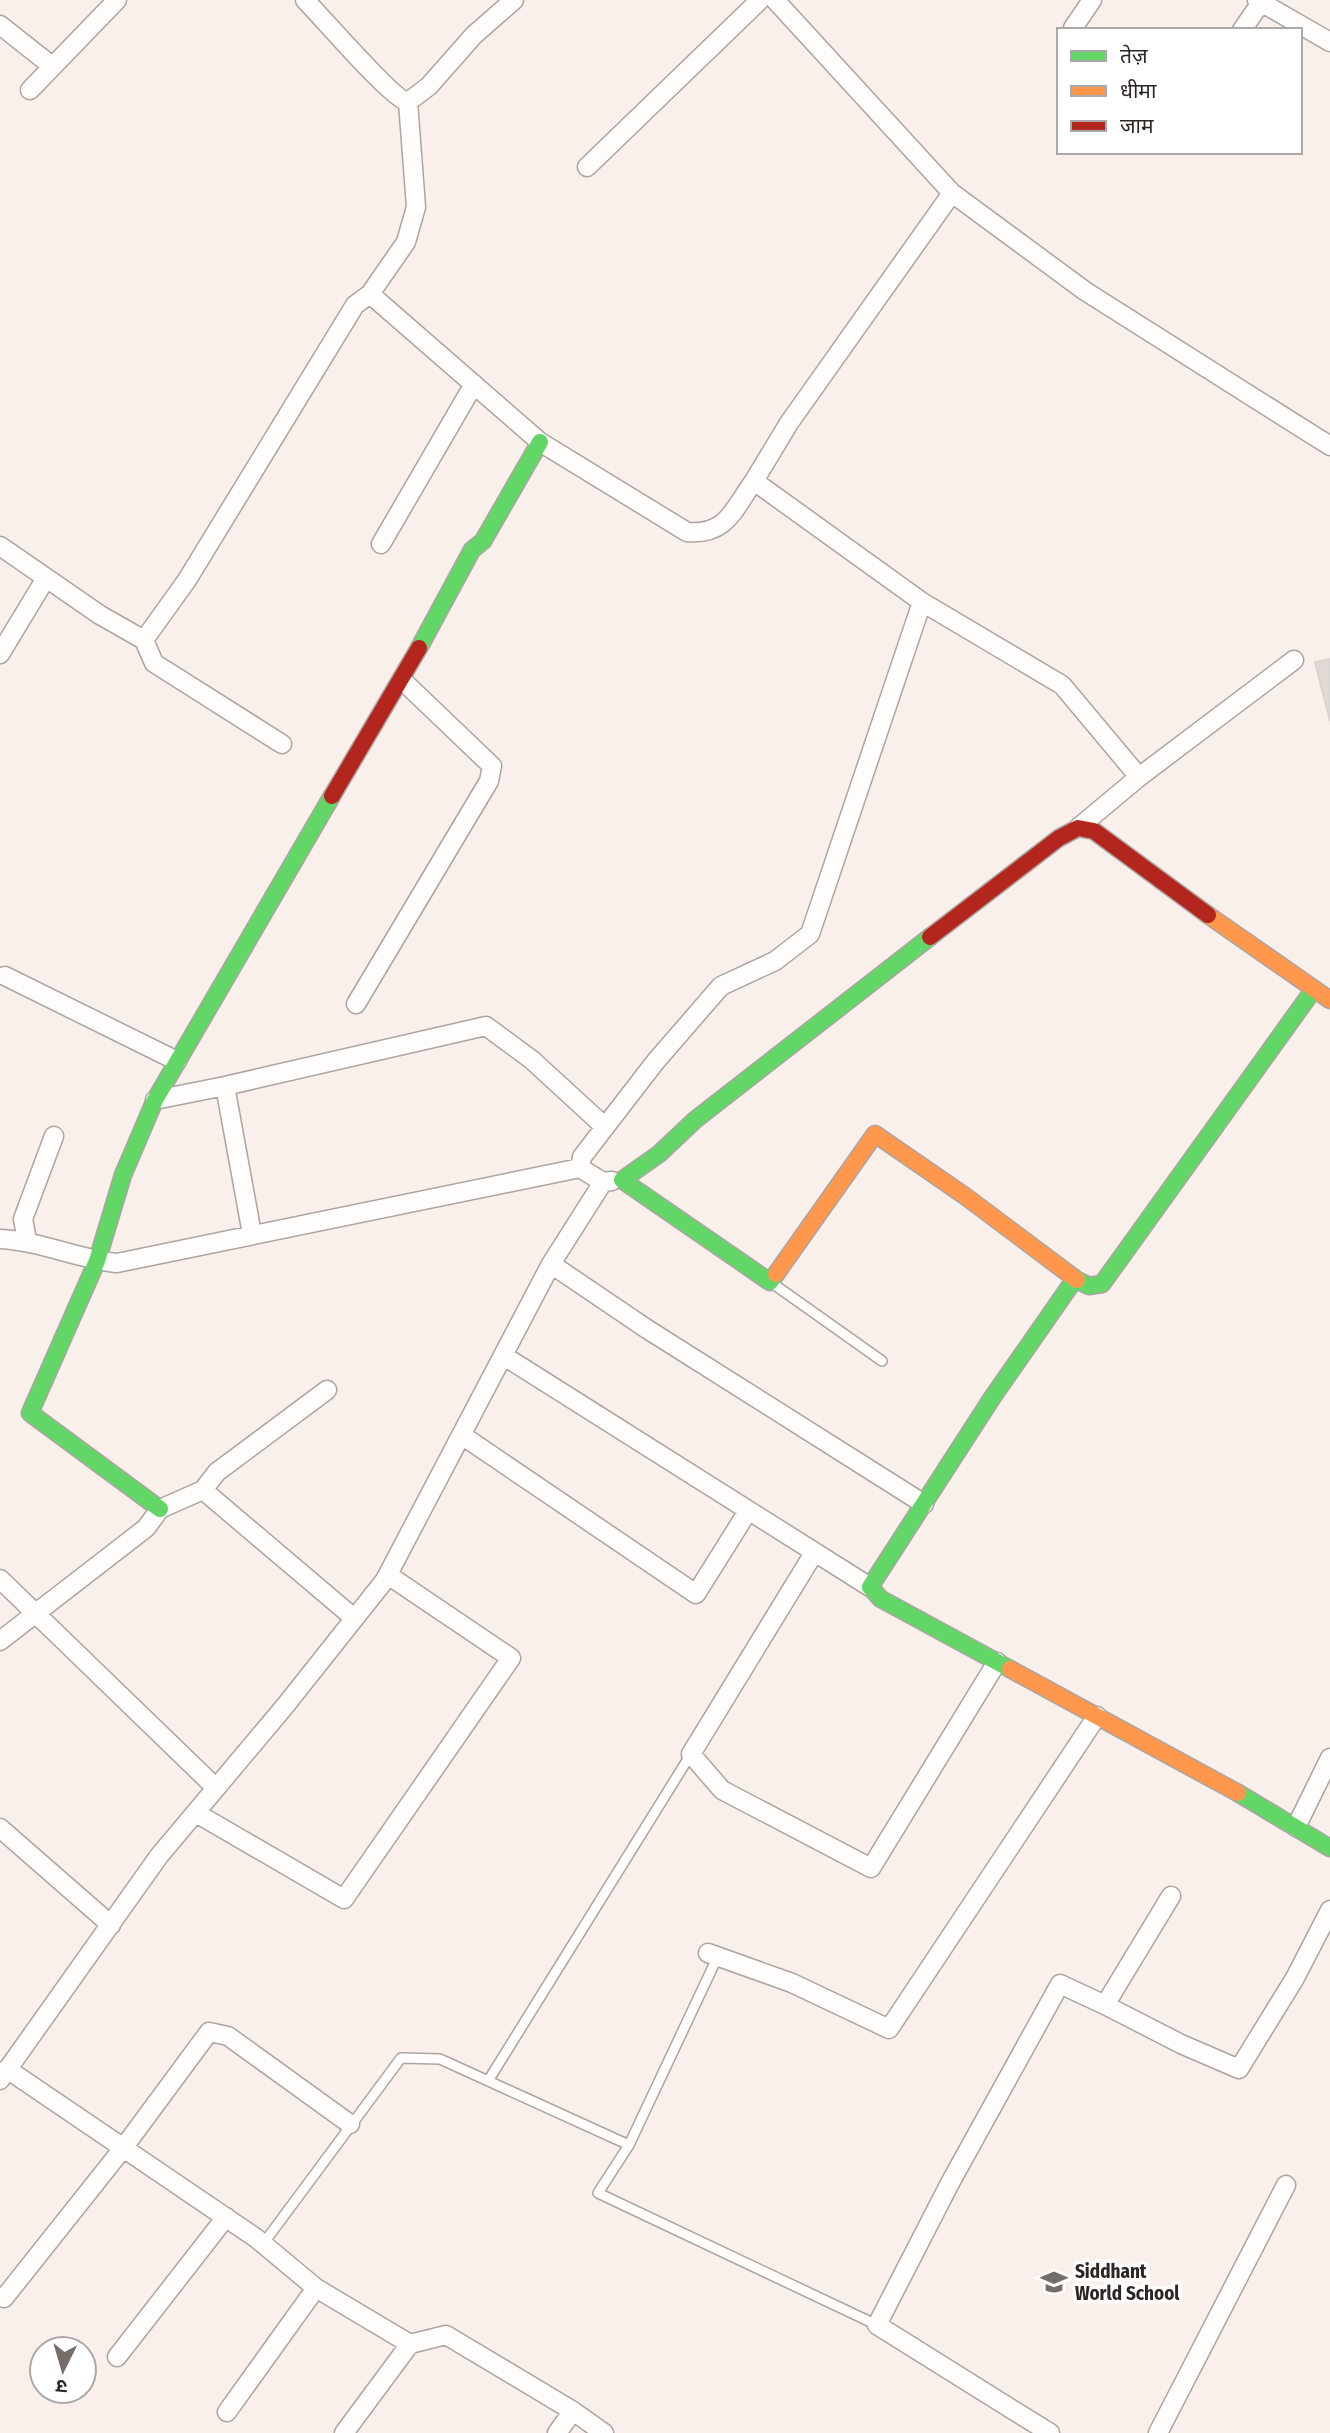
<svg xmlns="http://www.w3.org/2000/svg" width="1330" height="2433" font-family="'Fira Sans Condensed','Noto Sans Devanagari',sans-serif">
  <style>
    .building { fill: #e0dad6; stroke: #dbd3d0; stroke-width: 2 }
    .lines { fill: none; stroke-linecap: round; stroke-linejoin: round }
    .lane-casing { stroke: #aba4a0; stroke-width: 12 }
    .street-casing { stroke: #aba4a0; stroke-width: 21 }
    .fast-casing { stroke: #aba4a0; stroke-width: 19 }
    .slow-casing { stroke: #aba4a0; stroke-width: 19 }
    .jam-casing { stroke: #aba4a0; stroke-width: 19 }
    .lane { stroke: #fefdfc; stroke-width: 9 }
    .street { stroke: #fefdfc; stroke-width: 18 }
    .fast { stroke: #63d668; stroke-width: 16 }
    .slow { stroke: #ff974d; stroke-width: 16 }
    .jam { stroke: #b3261e; stroke-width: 16 }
    .labels { text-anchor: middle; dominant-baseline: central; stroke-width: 7; stroke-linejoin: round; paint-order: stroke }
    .poi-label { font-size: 19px; font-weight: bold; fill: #2c2623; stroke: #fff; text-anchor: start }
  </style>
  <rect width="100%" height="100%" fill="#f9f0eb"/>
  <path class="building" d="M1330,659V721L1315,662Z"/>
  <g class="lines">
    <g class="lane-casing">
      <path id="lane" d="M772,1283L882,1361
        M488,2081L691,1754
        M629,2145L598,2193L877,2325
        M263,2244L401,2058L440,2059L629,2145L718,1956"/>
    </g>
    <g class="street-casing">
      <path id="street" d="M305,0C322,17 393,100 408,102L429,86L474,35L514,0
        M775,0L952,193L1085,291L1330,446
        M1257,0L1330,42
        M0,25L52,66
        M1073,28L1092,0
        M1242,30L1260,4
        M30,90L117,0
        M587,167L760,0
        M952,193L789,423L754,481L922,602L1062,685L1139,777L1078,828
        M370,294L406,242L416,207L408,102
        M381,544L474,384
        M0,546L100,615L144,640L187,580L355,305L370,294L540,442L687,532C727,535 733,510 754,481
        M144,640L154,663L282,744
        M0,654L46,578
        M1139,777L1294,660
        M5,976L177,1061
        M356,1004L489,781L492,766L402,680
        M155,1100L225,1086
        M580,1168L582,1157L605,1127L656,1061L721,986L775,961L810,934L922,602
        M612,1181L603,1182L551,1264L647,1329L924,1504
        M252,1234L225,1086L486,1026L532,1060L605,1127
        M0,1239C41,1241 77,1259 117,1263L580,1168L603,1182
        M27,1240L23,1219L54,1136
        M504,1356L870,1587
        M463,1436L696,1594L748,1511
        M203,1490L354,1618
        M814,1553L691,1754L722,1790L871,1868L997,1662
        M0,1579L216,1788
        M0,1641L146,1528L160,1509L203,1490L217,1472L327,1390
        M196,1813L344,1899L511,1658L388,1575
        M1296,1827L1330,1758
        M0,1828L111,1925
        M1171,1896L1105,2005L1181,2044L1239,2069L1295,1978L1330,1910
        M708,1953L792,1983L889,2029L1097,1716
        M7,2069L256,2238L316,2288L410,2344
        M0,2080L159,1856L285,1706L385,1580L551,1264
        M4,2298L124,2147L209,2032L228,2036L350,2124
        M117,2357L226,2217
        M227,2412L316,2288
        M344,2433L410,2344L446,2335L573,2411L604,2433
        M557,2433L573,2411
        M1050,2433L877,2325L950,2183L1060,1984L1105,2005
        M1158,2433L1286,2185"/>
    </g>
    <g class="fast-casing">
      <path id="fast" d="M419,648L472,550L483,541L540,442
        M776,1274L770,1282L622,1180L659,1154L695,1120L930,937
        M160,1509L30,1413L97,1261L123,1175L155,1100L332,796
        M1010,1669L881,1599L870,1587L992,1398L1070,1286L1077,1280L1089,1286L1102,1284L1314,989
        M1238,1793L1330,1848"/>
    </g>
    <g class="slow-casing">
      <path id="slow" d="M1208,915L1330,1000
        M776,1274L875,1134L965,1196L1077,1280
        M1010,1669L1238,1793"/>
    </g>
    <g class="jam-casing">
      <path id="jam" d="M332,796L419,648
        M930,937L1059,838L1078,828L1094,831L1208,915"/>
    </g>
    <use href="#lane" class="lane"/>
    <use href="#street" class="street"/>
    <use href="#fast" class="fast"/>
    <use href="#slow" class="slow"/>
    <use href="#jam" class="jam"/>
  </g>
  <defs>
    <g id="school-bare" transform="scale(2.1)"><path d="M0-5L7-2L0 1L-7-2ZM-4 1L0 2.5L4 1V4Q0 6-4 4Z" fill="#746d69" stroke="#fff" stroke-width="2.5" paint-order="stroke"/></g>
  </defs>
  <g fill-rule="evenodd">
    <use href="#school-bare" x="1054" y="2282"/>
  </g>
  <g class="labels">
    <g class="poi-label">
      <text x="1075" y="2271">Siddhant<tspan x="1075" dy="22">World School</tspan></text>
    </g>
  </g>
  <rect x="1057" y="28" width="245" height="126" fill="#ffffff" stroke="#aba8a7" stroke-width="2"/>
  <rect x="1071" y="51" width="35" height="10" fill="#63d668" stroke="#aba8a7" stroke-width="2"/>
  <text x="1120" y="63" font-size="21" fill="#2c2623">तेज़</text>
  <rect x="1071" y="86" width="35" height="10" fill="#ff974d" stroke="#aba8a7" stroke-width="2"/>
  <text x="1120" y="98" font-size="21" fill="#2c2623">धीमा</text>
  <rect x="1071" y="121" width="35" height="10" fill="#b3261e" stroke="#aba8a7" stroke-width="2"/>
  <text x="1120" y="133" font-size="21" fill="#2c2623">जाम</text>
  <g transform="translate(63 2370) rotate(185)"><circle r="33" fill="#ffffff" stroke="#aba8a7" stroke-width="2"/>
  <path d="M0-5L12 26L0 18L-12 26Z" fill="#746d69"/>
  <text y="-10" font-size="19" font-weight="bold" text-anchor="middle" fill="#2c2623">उ</text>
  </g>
</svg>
